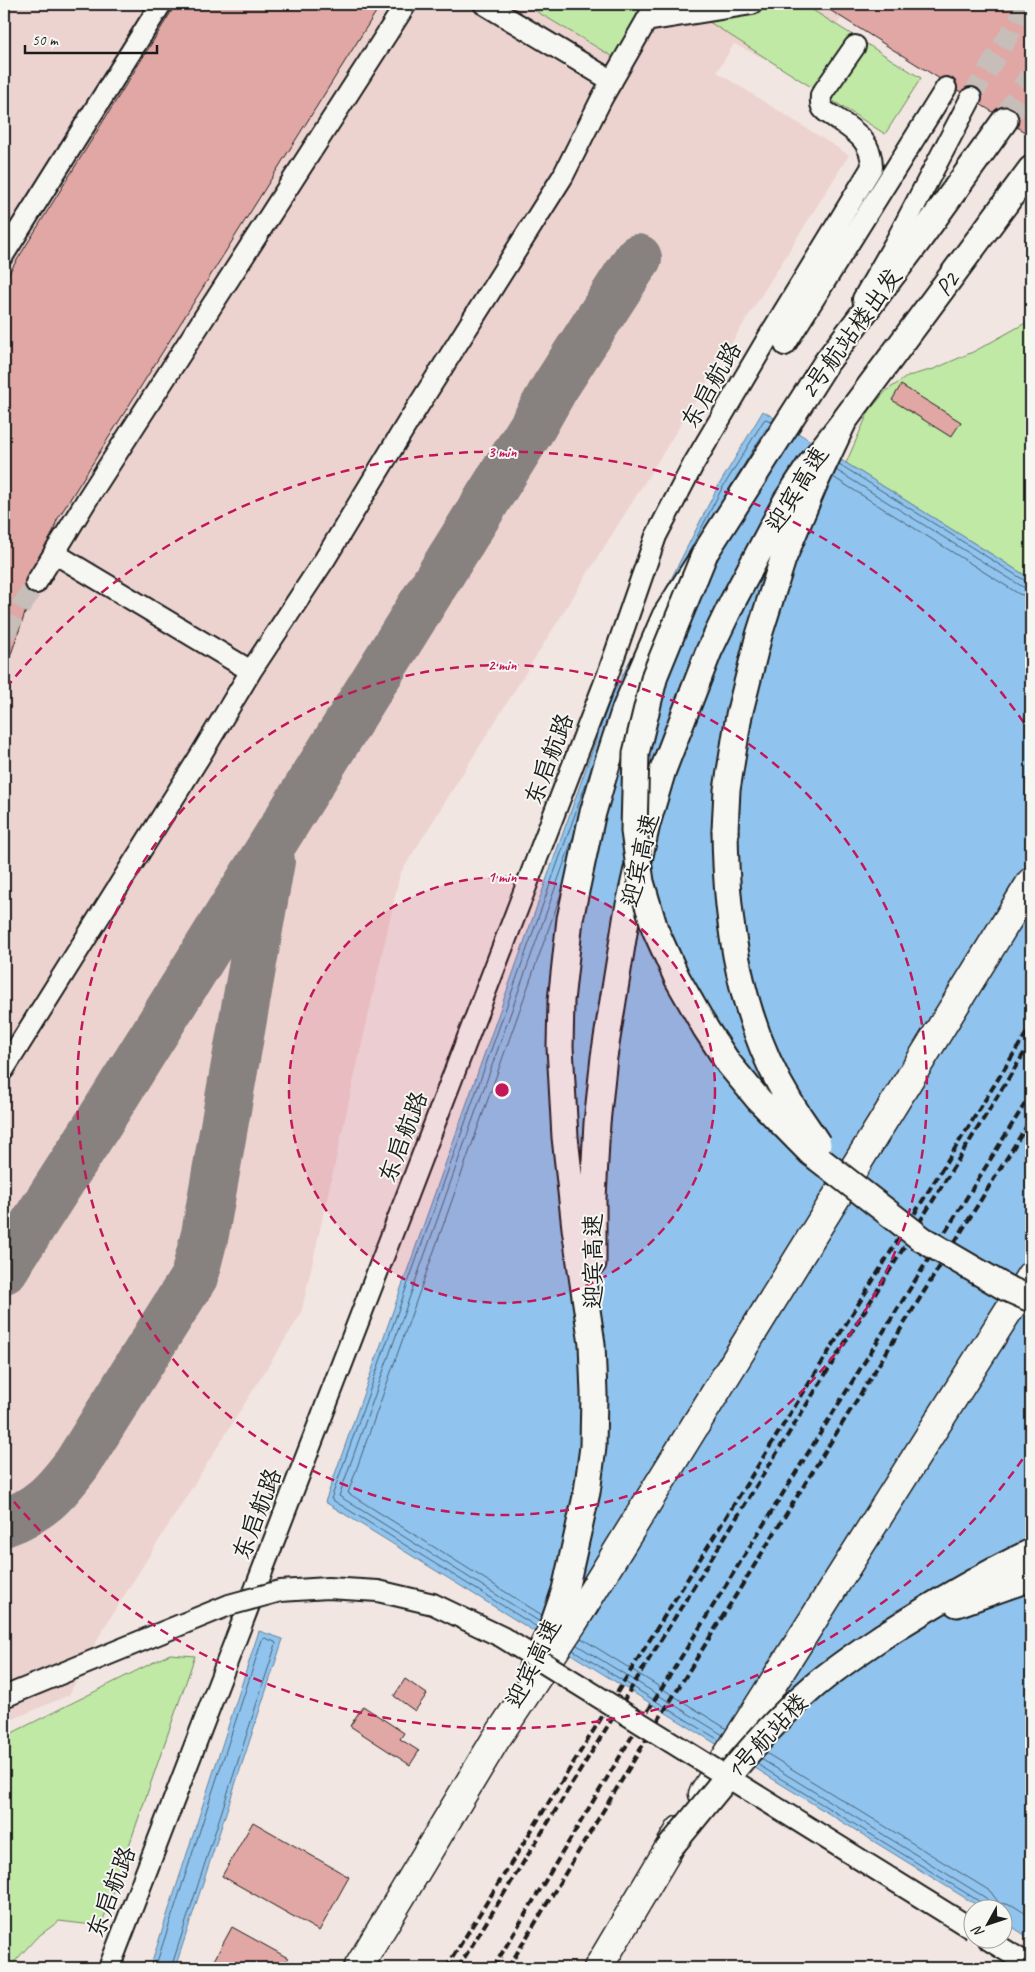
<svg xmlns="http://www.w3.org/2000/svg" width="1035" height="1972" font-family="Caveat,'LXGW WenKai TC',sans-serif">
  <style>
    .built { fill: #edd3cf }
    .green { fill: #c0e9a5; stroke: #6e8260 }
    .water { fill: #90c4ee; stroke: #62819a }
    .lines { fill: none; stroke-linecap: round; stroke-linejoin: round }
    .shore { stroke: #4a5f70; stroke-width: 1 }
    .taxiway { stroke: #87817f; stroke-width: 48 }
    .building { fill: #e1a7a4; stroke: #1c1c1c }
    .minor-tunnel { stroke: #c7beba; stroke-width: 20; stroke-dasharray: 20 10; stroke-linecap: butt }
    .major-tunnel { stroke: #c7beba; stroke-width: 25; stroke-dasharray: 25 12; stroke-linecap: butt }
    .minor-casing { stroke: #1c1c1c; stroke-width: 24 }
    .major-casing { stroke: #1c1c1c; stroke-width: 29 }
    .highway-casing { stroke: #1c1c1c; stroke-width: 31 }
    .minor { stroke: #f6f6f2; stroke-width: 20 }
    .major { stroke: #f6f6f2; stroke-width: 25 }
    .highway { stroke: #f6f6f2; stroke-width: 28 }
    .rail { stroke: #1c1c1c; stroke-width: 4; stroke-dasharray: 8 4; stroke-linecap: butt }
    .minor-bridge-casing { stroke: #1c1c1c; stroke-width: 24; stroke-linecap: butt }
    .major-bridge-casing { stroke: #1c1c1c; stroke-width: 29; stroke-linecap: butt }
    .minor-bridge { stroke: #f6f6f2; stroke-width: 20 }
    .major-bridge { stroke: #f6f6f2; stroke-width: 25 }
    .ring { fill: none; stroke: #c2185b; stroke-width: 2.5; stroke-dasharray: 9 6 }
    .labels { text-anchor: middle; dominant-baseline: central; stroke-width: 4; stroke-linejoin: round; paint-order: stroke }
    .street-label { font-size: 24px; fill: #1c1c1c; stroke: #f6f6f2 }
    .centre { fill: #c2185b; stroke: #f6f6f2; stroke-width: 2.5 }
    .ring-label { font-size: 15px; text-anchor: middle; font-weight: bold; fill: #c2185b; stroke: #f6f6f2; stroke-width: 4; stroke-linejoin: round; paint-order: stroke }
  </style>
  <rect width="100%" height="100%" fill="#f2e6e2"/>
  <filter id="ink" filterUnits="userSpaceOnUse"><feTurbulence type="fractalNoise" baseFrequency=".02" numOctaves="2"/><feDisplacementMap in="SourceGraphic" scale="10" xChannelSelector="R" yChannelSelector="G"/><feConvolveMatrix kernelMatrix="1 2 1 2 8 2 1 2 1" color-interpolation-filters="sRGB"/></filter>
  <g filter="url(#ink)">
    <path class="built" d="M4,4H1031V136L842,17L803,77L734,44L717,72L849,155L400,874L301,1314L102,1631L69,1695L4,1723Z"/>
    <path class="green" d="M524,4H649L615,58Z
      M681,4H803L921,78L885,134Z
      M1031,320V579L846,463L869,411L886,391L908,376L934,369L975,351Z
      M170,1654L195,1656L101,1926L59,1921L36,1938L9,1968H4V1737Z"/>
    <path class="water" d="M763,411L1031,579V1939L1003,1921L1002,1910L983,1909L325,1502L611,698L716,490Z
      M259,1631L283,1639L175,1968H150Z"/>
    <g class="lines">
      <path class="shore" d="M839,464L1027,582L1031,583
        M836,470L1023,587L1031,589
        M833,477L1019,594L1031,597
        M724,497L766,429L769,428
        M686,558L720,492L764,420L766,419L772,422
        M542,1615L348,1493L562,891
        M540,1622L339,1496L574,835
        M537,1627L331,1499L594,761
        M581,1638L727,1729
        M577,1645L723,1735
        M573,1650L719,1740
        M766,1753L990,1891L999,1903L1012,1905L1031,1917
        M761,1759L986,1898L990,1903L992,1910
        M757,1764L982,1903L985,1910
        M155,1968L262,1640L265,1638L275,1642L276,1644L171,1968"/>
      <path class="taxiway" d="M4,1270L98,1124L533,426L555,387L638,258
        M4,1523C40,1510 55,1493 77,1464L194,1277L205,1234L271,861"/>
    </g>
    <path class="building" d="M176,4H381L57,520L10,657L4,668V281Z
      M820,4H1031V136L841,17Z
      M901,385L961,422L951,437L892,400Z
      M405,1679L427,1694L415,1711L394,1696Z
      M363,1706L404,1733L400,1739L419,1751L410,1765L350,1726Z
      M253,1822L349,1877L319,1931L222,1876Z
      M232,1927L288,1958L283,1968H219L212,1964Z"/>
    <g class="lines">
      <path class="minor-tunnel" d="M971,98L1028,4
        M4,634L36,583"/>
      <path class="major-tunnel" d="M1005,120L1031,77"/>
      <g class="minor-casing">
        <path id="minor" d="M484,4L612,81
          M646,21L752,4
          M4,254L161,4
          M863,299L895,243L971,98
          M785,345L946,88
          M54,553L251,671
          M36,583L88,498L406,4
          M4,1069L200,756L251,671L325,559L408,422L563,176L602,98L656,4
          M989,1940L1031,1966
          M109,1968L608,674L656,536L693,465L769,336L872,167C872,140 854,131 834,117C830,114 824,112 822,107C820,103 821,99 821,95L855,46"/>
      </g>
      <g class="major-casing">
        <path id="major" d="M725,830L727,790L739,715L759,635L783,559L814,485L844,421L1031,169
          M593,1263V1198L597,1123L604,1057L627,914L647,824L663,770L709,651L733,601L786,501L809,466L844,421
          M957,1604L1031,1578
          M883,1636C932,1605 980,1576 1031,1552
          M532,1667L552,1628L565,1590L587,1492L593,1447L594,1394L592,1344L575,1228L565,1137L560,1047L561,1001L570,919L592,816L607,764L625,709L665,616L826,363L918,241L1005,120"/>
      </g>
      <g class="highway-casing">
        <path id="highway" d="M703,1794L1031,1275
          M358,1968L494,1742L573,1623L1031,882
          M598,1968L680,1830"/>
      </g>
      <use href="#minor" class="minor"/>
      <use href="#major" class="major"/>
      <use href="#highway" class="highway"/>
      <path class="rail" d="M446,1968L1031,1026
        M458,1968L1031,1042
        M493,1968L631,1738L1031,1094
        M508,1968L643,1745L1031,1119"/>
      <g class="minor-bridge-casing">
        <path id="minor-bridge" d="M4,1697L229,1605L280,1591L328,1588L378,1591L433,1604L502,1637L972,1929"/>
      </g>
      <g class="major-bridge-casing">
        <path id="major-bridge" d="M705,553L655,675L636,753L634,831L641,882L655,929L677,978L706,1029L729,1064L758,1099L811,1153L922,1239L1006,1288L1031,1299
          M725,830C726,924 740,1021 790,1102C799,1116 809,1130 818,1144
          M666,1852C713,1796 757,1735 813,1687C835,1668 859,1652 883,1636"/>
      </g>
      <use href="#minor-bridge" class="minor-bridge"/>
      <use href="#major-bridge" class="major-bridge"/>
    </g>
  </g>
  <circle cx="502" cy="1090" r="213" fill="#c2185b" fill-opacity=".12"/>
  <g class="ring">
    <circle cx="502" cy="1090" r="213"/>
    <circle cx="502" cy="1090" r="425"/>
    <path d="M1031 1447A638 638 0 0 1 6 1492M6 688A638 638 0 0 1 1031 733"/>
  </g>
  <g class="labels">
    <g class="street-label">
      <text transform="translate(947 284) rotate(-53)">P2</text>
      <text transform="translate(851 333) rotate(-54)">2号航站楼出发</text>
      <text transform="translate(711 385) rotate(-60)">东启航路</text>
      <text transform="translate(797 489) rotate(-58)">迎宾高速</text>
      <text transform="translate(549 759) rotate(-69)">东启航路</text>
      <text transform="translate(640 860) rotate(-77)">迎宾高速</text>
      <text transform="translate(403 1137) rotate(-69)">东启航路</text>
      <text transform="translate(593 1261) rotate(-90)">迎宾高速</text>
      <text transform="translate(257 1514) rotate(-69)">东启航路</text>
      <text transform="translate(533 1663) rotate(-64)">迎宾高速</text>
      <text transform="translate(767 1736) rotate(-47)">1号航站楼</text>
      <text transform="translate(111 1892) rotate(-69)">东启航路</text>
    </g>
  </g>
  <circle cx="502" cy="1090" r="8" class="centre"/>
  <g class="ring-label">
    <text x="502" y="457">3 min</text>
    <text x="502" y="670">2 min</text>
    <text x="502" y="882">1 min</text>
  </g>
  <rect width="1035" height="1972" fill="none" stroke="#f6f6f2" stroke-width="20"/>
  <rect x="10" y="10" width="1015" height="1952" fill="none" stroke="#1c1c1c" stroke-width="2" filter="url(#ink)"/>
  <g transform="translate(988 1924) rotate(230)"><circle r="24" fill="#f6f6f2" stroke="#9f9f9c"/>
  <path d="M0-4L9 19L0 12L-9 19Z" fill="#1c1c1c"/>
  <text y="-8" font-size="14" font-weight="bold" text-anchor="middle" fill="#1c1c1c">N</text>
  </g>
  <path d="M25 45v8h132v-8" fill="none" stroke="#1c1c1c" stroke-width="2.5"/>
  <text x="32" y="45" font-size="15" fill="#1c1c1c" stroke="#f6f6f2" stroke-width="4" paint-order="stroke">50 m</text>
</svg>
